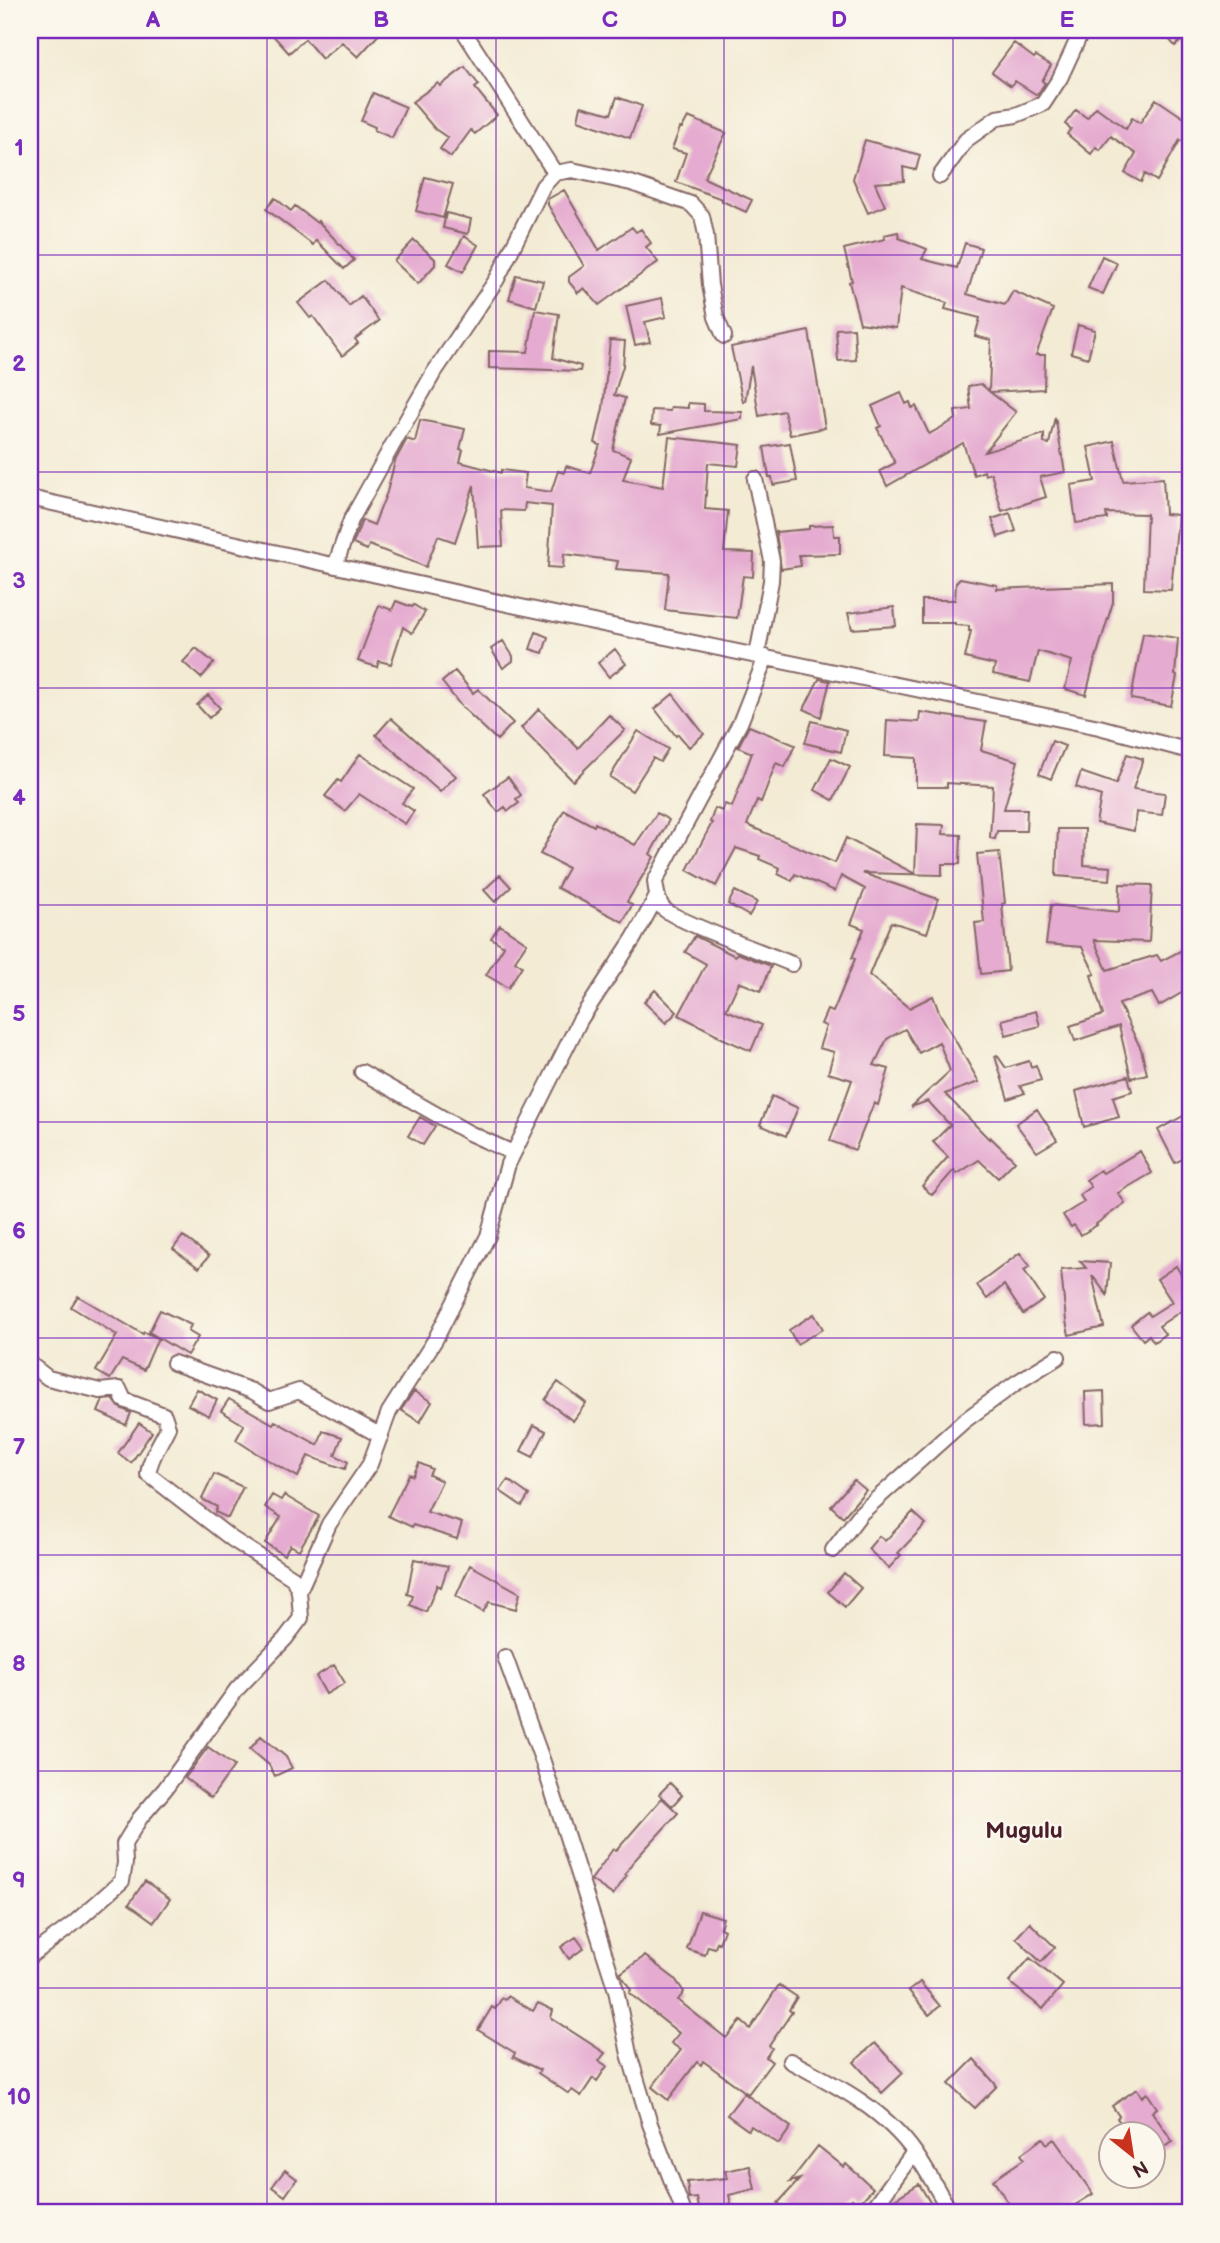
<svg xmlns="http://www.w3.org/2000/svg" width="1220" height="2243" font-family="'Balsamiq Sans',sans-serif">
  <style>
    .building { fill: #e5abd0 }
    .lines { fill: none; stroke-linecap: round; stroke-linejoin: round }
    .minor-casing { stroke: #856666; stroke-width: 18 }
    .minor { stroke: #fff; stroke-width: 14 }
    .grid { fill: none; stroke: #7b2cbf; stroke-width: 2; stroke-opacity: 0.55 }
    .labels { text-anchor: middle; dominant-baseline: central; stroke-width: 5; stroke-linejoin: round; paint-order: stroke }
    .quarter-label { font-size: 23px; font-weight: bold; fill: #4a1f2b; stroke: #fbf7ec }
    .neatline { fill: none; stroke: #7b2cbf; stroke-width: 2.5 }
    .grid-label { font-size: 23px; text-anchor: middle; font-weight: bold; fill: #7b2cbf }
  </style>
  <rect width="100%" height="100%" fill="#fbf7ec"/>
  <filter id="ink" filterUnits="userSpaceOnUse"><feTurbulence type="fractalNoise" baseFrequency=".0143" numOctaves="2"/><feDisplacementMap in="SourceGraphic" scale="14" xChannelSelector="R" yChannelSelector="G"/><feConvolveMatrix kernelMatrix="1 2 1 2 8 2 1 2 1" color-interpolation-filters="sRGB"/></filter>
  <filter id="wash" filterUnits="userSpaceOnUse"><feTurbulence type="fractalNoise" baseFrequency=".00686" numOctaves="4" result="noise"/><feDisplacementMap in="SourceGraphic" scale="28" xChannelSelector="R" yChannelSelector="G"/><feGaussianBlur stdDeviation="1.57" result="paint"/><feColorMatrix in="noise" values="0 0 0 0 0 0 0 0 0 0 0 0 0 0 0 0 0 1.4 0 .05"/><feComposite in="paint" operator="in"/></filter>
  <g filter="url(#wash)">
    <rect width="100%" height="100%" fill="#f3ebd4"/>
    <g id="blocks">
      <path class="building" d="M268,30H383L358,57L342,42L322,59L305,39L289,53Z
        M1161,30H1190V33L1175,46Z
        M1014,43L1034,58L1036,56L1051,65L1042,81L1045,83L1037,95L1015,81L1011,86L992,72Z
        M465,67L479,85L475,88L497,115L475,134L471,130L451,157L440,149L448,138L435,129L412,102L438,83L440,86Z
        M373,93L406,107L392,138L374,130L375,127L361,121Z
        M617,97L642,106L630,138L578,120L581,106L611,114Z
        M1156,99L1190,122V145L1180,140L1157,181L1145,174L1141,182L1125,173L1136,154L1111,136L1100,150L1096,147L1091,154L1067,134L1071,129L1065,124L1076,110L1087,118L1096,107L1126,129L1132,118L1140,123Z
        M688,117L726,133L704,178L752,200L746,212L722,201V199L676,182L686,153L672,149L680,128H682Z
        M865,140L920,155L916,170L903,167L904,181L875,183L885,206L868,213L853,179Z
        M425,177L453,184L443,218L416,211Z
        M564,190L599,250L632,227L636,232L641,229L651,243L646,247L658,262L599,305L584,288L578,293L569,282V277L584,266L548,205V199Z
        M275,198L291,211L295,206L317,223L318,221L354,260L344,269L316,240L313,245L266,209Z
        M446,213L471,219L468,234L443,228Z
        M898,232L899,238L927,249L922,259L957,268L965,243L981,248L967,294L1005,305L1013,291L1053,309L1036,355H1045L1044,389L990,392L1016,412L985,452L1044,434V443L1049,444L1055,417L1065,472L1040,477L1046,497L1002,511L991,473L985,475L984,471L974,475L963,443L887,486L880,471L895,463L877,428L881,426L872,406L901,393L906,404L910,402L912,408L916,406L929,434L956,419L955,411L971,409L968,386L981,384L989,391L991,340L975,336L980,318L945,309L947,303L901,288L896,328L860,323L849,282L852,281L844,249L885,239L884,235Z
        M464,236L478,245L463,272L448,264Z
        M414,240L435,259V265L418,284L394,261Z
        M1102,256L1117,263L1103,294L1088,288Z
        M516,275L543,281L536,307L509,299Z
        M329,280L349,306L361,296L379,321L355,339L358,343L342,356L313,316L310,318L298,303Z
        M662,298L666,317L645,322L650,342L635,345L626,306Z
        M535,310L559,314L553,358L581,366L580,371L489,368V351L528,352Z
        M1078,325L1095,330L1088,358L1071,353Z
        M854,328L856,360L838,361L836,329Z
        M809,331L825,428L790,435L784,411L759,416L751,366L745,401L743,402L731,347Z
        M610,340L625,341L623,366L614,395L625,398L613,450L631,457L623,480L663,487L669,437L741,445L738,466L708,463L705,509L728,511L724,552L754,553L753,577L743,576L737,618L665,610L669,573L616,569L618,561L564,554L563,568L548,567L552,506L525,503L524,511L501,510L503,546L478,547L474,485L455,542L438,536L426,567L369,545L367,550L353,544L362,520L374,525L387,492L395,461L407,439L415,442L420,420L465,429L460,449L463,450L460,462L501,473V470L526,473L524,488L551,492L558,471L564,473L566,466L590,473L600,445L595,443L603,408Z
        M688,403L704,404V411L742,412V419L660,434L661,426L651,425L652,410L670,411L671,407L688,408Z
        M1114,441L1123,481L1163,478L1165,514L1178,515L1171,590L1144,589L1147,514L1106,513L1107,519L1076,523L1071,485L1095,481L1088,447Z
        M790,443L797,481L773,485L772,477H769L764,447Z
        M1010,513L1016,531L998,537L992,519Z
        M833,525L834,536H840V554L799,555L801,566L781,569L776,532L809,529V526Z
        M960,578L997,585V589L1113,584V602L1093,667L1086,695L1065,689L1072,661L1038,651L1030,682L993,674L995,665L965,658L971,631H969V626L955,625V623H922V600H955L956,583Z
        M396,601L412,607L414,605L425,612L412,633L403,627L391,664L379,661L377,667L358,661L379,605L392,610Z
        M894,607L896,626L852,629L848,613Z
        M536,632L548,637L543,653L530,649Z
        M1143,633L1178,638L1175,675L1177,676L1171,706L1131,699Z
        M503,641L513,656V661L503,668L491,649Z
        M196,648L214,663L201,678L183,662Z
        M615,649L626,664L609,677L598,663Z
        M455,671L473,693L478,689L513,723L497,740L461,706L442,682Z
        M819,679L830,681L821,717L804,709Z
        M673,694L704,734L689,747L678,734L676,736L655,709Z
        M208,695L220,708L209,718L197,705Z
        M539,709L578,748L609,715L625,730L573,781L521,728Z
        M920,712L986,722L981,750L1018,761L1004,809H1027L1026,831H997L995,839L990,838L993,786L947,783V787H916V758L885,756L887,720L919,722Z
        M391,718L456,776L440,792L376,735Z
        M812,721L846,730L841,752L805,743Z
        M749,726L795,745L785,767L776,763L761,802L757,800L747,825L835,863L846,838L915,874L917,824L944,825L943,834L961,835L960,864H942V875L862,873L938,899L927,933L891,922L869,975L909,1008L933,996L939,1012L979,1082L945,1094L989,1139L990,1137L1015,1161L998,1178L979,1160L957,1174L954,1170L932,1195L922,1186L948,1157L933,1142L950,1125L928,1101L911,1107L950,1071L939,1042L919,1053L905,1029L887,1039L874,1065L889,1069L878,1105L874,1103L855,1150L830,1141L852,1080L828,1073L834,1052L819,1048L826,1026L821,1024L827,1010L833,1012L855,959L852,958L864,929L851,924L865,889L841,876L835,891L795,874L792,881L778,874L780,868L759,859L760,856L736,848L716,886L687,870L712,823L710,822L715,808L722,811L725,804L732,807L752,753L738,747Z
        M638,731L668,749L660,762L653,758L632,791L610,777Z
        M1052,741L1065,746L1051,779L1039,774Z
        M360,754L413,789L402,803L414,811L405,824L359,794L345,811L325,796L338,780L341,782Z
        M1127,754L1143,759L1133,789L1165,793L1162,815L1136,812L1134,831L1096,823L1101,796L1076,787L1081,772L1116,784Z
        M831,758L850,767L833,800L815,790Z
        M508,777L521,795L516,799L519,803L508,811L505,807L498,812L484,794Z
        M564,810L594,826L595,823L635,845L657,813L669,820L650,854L654,857L627,902L632,905L623,922L557,888L568,868L540,854Z
        M1058,829H1085L1084,865L1111,867L1110,880L1056,876Z
        M999,852L1005,903L1002,904L1008,971L981,974L975,923L984,922L977,854Z
        M500,875L511,887L495,902L484,890Z
        M1120,884L1152,885L1149,942L1094,940L1107,970L1157,955L1161,961L1182,950L1190,964V988L1159,1006L1152,993L1119,1004L1141,1049L1147,1074L1131,1078L1119,1026L1075,1041L1070,1026L1103,1015L1091,975L1095,974L1082,947L1046,944L1051,905L1119,912Z
        M735,891L757,902L749,916L728,904Z
        M500,925L527,943L515,961L522,966L508,988L486,975L504,946L491,938Z
        M695,936L735,956L737,953L771,966L761,991L739,982L726,1010L762,1025L751,1051L717,1036L718,1035L679,1015L706,964L685,952Z
        M655,990L677,1012L666,1023L644,1002Z
        M1036,1011L1040,1026L1006,1035L1002,1020Z
        M997,1055L1006,1068L1029,1061L1031,1067L1036,1065L1041,1080L1020,1086L1025,1093L1008,1099L995,1056Z
        M1128,1076L1132,1091L1113,1097L1119,1117L1084,1127L1076,1091Z
        M772,1096L798,1108L786,1136L760,1125Z
        M1037,1109L1057,1140L1037,1152L1016,1124Z
        M1183,1116L1190,1129V1155L1175,1163L1158,1130Z
        M420,1117L435,1126L423,1145L408,1136Z
        M1140,1151L1152,1173L1118,1193L1125,1203L1096,1224L1097,1225L1081,1235L1074,1225L1071,1227L1063,1215L1084,1202L1080,1195L1091,1187L1086,1180L1100,1170L1103,1173Z
        M183,1236L209,1256L199,1268L173,1249Z
        M1020,1253L1030,1266L1024,1270L1044,1300L1023,1314L1004,1285L987,1299L977,1285Z
        M1080,1261L1110,1263L1107,1295L1092,1275L1104,1327L1069,1335L1066,1321L1061,1270L1086,1268Z
        M1176,1266L1190,1289V1305L1159,1326L1165,1334L1154,1342L1149,1335L1143,1340L1131,1325L1147,1312L1150,1316L1172,1302L1157,1279Z
        M78,1296L143,1334L144,1332L158,1338L144,1370L122,1360L110,1379L96,1371L117,1335L71,1307Z
        M160,1310L191,1325L188,1331L198,1337L187,1355L149,1332Z
        M814,1314L823,1329L797,1344L789,1330Z
        M558,1382L586,1403L573,1421L545,1400Z
        M197,1389L217,1400L209,1416L188,1405Z
        M414,1391L432,1402L420,1422L401,1410Z
        M1104,1391L1105,1423L1086,1424L1085,1392Z
        M113,1399L120,1408L131,1413L126,1425L98,1412L103,1400Z
        M229,1399L273,1424L275,1421L318,1445L323,1431L342,1437L335,1455L348,1462L345,1469L308,1456L298,1477L256,1453L236,1440L244,1425L221,1411Z
        M139,1423L152,1432L131,1463L118,1453Z
        M534,1425L546,1431L533,1457L521,1451Z
        M419,1463L432,1469L429,1475L442,1481L427,1512L462,1523L457,1539L413,1525L412,1527L388,1516L409,1474L413,1476Z
        M214,1474L243,1487L228,1518L215,1512L217,1507L202,1499Z
        M508,1480L529,1495L522,1506L500,1491Z
        M854,1480L866,1490L843,1517L831,1506Z
        M272,1495L281,1500L284,1495L319,1516L299,1550L290,1545L284,1555L265,1543L281,1517L265,1507Z
        M913,1512L926,1524L898,1553L901,1555L889,1568L868,1549L879,1536L885,1541Z
        M414,1559L448,1566L441,1587L437,1585L426,1612L410,1605L413,1596L407,1594Z
        M470,1565L520,1593L516,1609L489,1602L483,1612L456,1596Z
        M844,1573L861,1588L845,1607L828,1592Z
        M334,1665L345,1683L326,1694L316,1676Z
        M261,1736L286,1757L292,1768L275,1776L269,1765L250,1749Z
        M208,1747L234,1766L211,1798L185,1778Z
        M670,1783L682,1795L672,1806L659,1794Z
        M662,1798L678,1813L632,1863L625,1874L627,1875L613,1895L591,1880L613,1849L616,1851Z
        M145,1881L170,1899L154,1922L129,1904Z
        M700,1911L723,1918L720,1928L724,1930L719,1943L717,1942L715,1948L708,1946L705,1955L687,1949Z
        M1030,1923L1055,1947L1041,1962L1016,1938Z
        M576,1937L584,1948L569,1959L561,1947Z
        M645,1956L675,1979L684,1992L678,2000L726,2038L741,2021L750,2029L779,1985L797,1997L789,2010L792,2012L769,2046L772,2048L766,2057L772,2062L748,2094L703,2061L701,2065L697,2062L668,2100L652,2087L681,2050L671,2043L679,2033L629,1993L631,1990L622,1976L621,1973Z
        M1030,1958L1063,1985L1043,2009L1009,1982Z
        M920,1982L940,2006L929,2015L909,1991Z
        M508,1996L533,2011L538,2003L553,2010L551,2018L605,2053L599,2061L607,2066L597,2081L593,2078L581,2096L572,2090L569,2094L538,2073L540,2070L513,2057L515,2053L478,2030L492,2007L495,2009L502,1998L505,2000Z
        M875,2043L903,2073L882,2093L854,2062Z
        M974,2059L997,2086L975,2108L949,2084Z
        M1137,2089L1142,2097L1147,2093L1157,2108L1152,2112L1173,2142L1153,2153V2134H1128L1117,2118L1119,2116L1112,2106Z
        M744,2093L791,2127L779,2144L751,2126L748,2130L727,2115Z
        M1043,2138L1047,2144L1054,2139L1093,2194L1062,2213H1015L993,2180L1024,2159L1021,2154Z
        M818,2146L844,2167L846,2164L873,2188L858,2205L852,2199L838,2213H789L778,2203L800,2179L790,2182Z
        M750,2166L755,2189L729,2195L733,2213H700L697,2198L689,2199L687,2182L727,2178L725,2171Z
        M285,2170L297,2179L285,2196L272,2187Z
        M919,2184L934,2209L927,2213H901L893,2200Z"/>
    </g>
  </g>
  <g filter="url(#ink)">
    <use href="#blocks" fill-opacity="0" stroke="#856666" stroke-width="2"/>
    <g class="lines">
      <g class="minor-casing">
        <path id="minor" d="M463,30L555,173
          M940,176L966,140L997,118L1016,115L1043,104L1060,78L1082,30
          M755,479L772,561L771,581L757,655
          M30,498L521,607L1099,727L1190,751
          M335,566L351,520L398,435L433,374L497,279L543,186L555,173L572,170L631,183L691,204L702,216L706,235L710,285L716,317L724,336
          M766,657L740,723L655,881C656,890 657,899 662,907C671,920 771,955 792,964
          M362,1072L469,1133L513,1153
          M174,1363L252,1391L269,1401L299,1391L381,1436
          M30,1364L48,1378L100,1391L119,1389L124,1400L164,1415L168,1427C161,1443 150,1457 148,1474L232,1539L293,1578L299,1591L301,1618L285,1639L237,1689L165,1789L140,1818L124,1844L125,1863L122,1881L72,1925L30,1956
          M833,1550L861,1513L964,1421L1016,1383L1058,1357
          M299,1591L329,1524L370,1464L389,1412L435,1340L488,1236L508,1164L580,1020L634,938L657,896
          M505,1657L543,1762L616,1990L629,2054L650,2124L684,2213
          M790,2061C836,2085 884,2109 915,2153C928,2172 939,2193 951,2213
          M870,2213L914,2152"/>
      </g>
      <use href="#minor" class="minor"/>
    </g>
  </g>
  <path class="grid" d="M267,30V2213M496,30V2213M724,30V2213M953,30V2213M30,255H1190M30,472H1190M30,688H1190M30,905H1190M30,1122H1190M30,1338H1190M30,1555H1190M30,1771H1190M30,1988H1190"/>
  <g class="labels">
    <g class="quarter-label">
      <text x="1024" y="1831">Mugulu</text>
    </g>
  </g>
  <rect width="1220" height="2243" fill="none" stroke="#fbf7ec" stroke-width="77"/>
  <g transform="translate(1132 2155) rotate(150)"><circle r="33" fill="#fbf7ec" stroke="#b4a19f" stroke-width="2"/>
  <path d="M0-5L12 26L0 18L-12 26Z" fill="#c8321e"/>
  <text y="-10" font-size="19" font-weight="bold" text-anchor="middle" fill="#4a1f2b">N</text>
  </g>
  <rect x="38" y="38" width="1144" height="2166" class="neatline"/>
  <g class="grid-label">
    <text x="153" y="27">A</text>
    <text x="381" y="27">B</text>
    <text x="610" y="27">C</text>
    <text x="839" y="27">D</text>
    <text x="1067" y="27">E</text>
    <text x="19" y="155">1</text>
    <text x="19" y="371">2</text>
    <text x="19" y="588">3</text>
    <text x="19" y="805">4</text>
    <text x="19" y="1021">5</text>
    <text x="19" y="1238">6</text>
    <text x="19" y="1454">7</text>
    <text x="19" y="1671">8</text>
    <text x="19" y="1888">9</text>
    <text x="19" y="2104">10</text>
  </g>
</svg>
